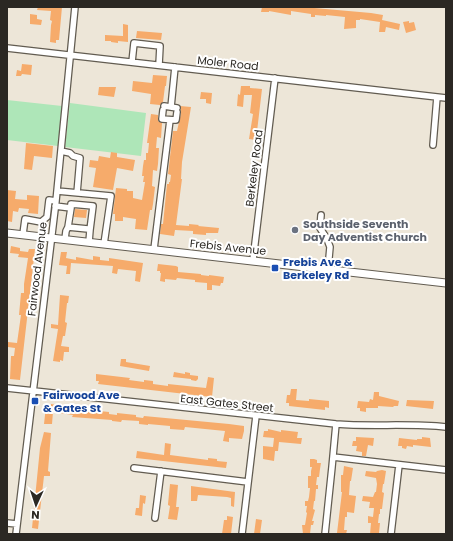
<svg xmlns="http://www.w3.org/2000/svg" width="453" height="541" font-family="Poppins,sans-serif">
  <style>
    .green { fill: #aee6b8 }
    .building { fill: #f6ab6b }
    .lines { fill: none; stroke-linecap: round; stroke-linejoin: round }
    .minor-casing { stroke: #625c51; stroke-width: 8 }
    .major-casing { stroke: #625c51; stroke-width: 9 }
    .minor { stroke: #fff; stroke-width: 5.5 }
    .major { stroke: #fff; stroke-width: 7 }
    .worship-dot { fill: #6b7280; stroke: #fff; stroke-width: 1.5 }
    .transit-dot { fill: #1a4fb4; stroke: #fff; stroke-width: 1.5 }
    .labels { text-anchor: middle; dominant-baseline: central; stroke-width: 4; stroke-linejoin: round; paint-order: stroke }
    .street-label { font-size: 11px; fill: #2b2823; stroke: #fff }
    .worship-label { font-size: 11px; font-weight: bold; fill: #5b616d; stroke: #fff; text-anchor: start }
    .transit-label { font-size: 11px; font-weight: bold; fill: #164399; stroke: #fff; text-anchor: start }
  </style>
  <rect width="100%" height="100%" fill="#ede6d8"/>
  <path class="green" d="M7,100L62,106L58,146L7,140Z
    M70,103L146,113L141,156L65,147Z"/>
  <path class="building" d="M38,7H62L59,40H56V43L50,42L51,25L52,21L50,20L51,11L37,10Z
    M262,7H303L371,13L383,15L382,20L400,24L399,30L386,27L385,32H379L380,22L360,19V20H356V28L344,29L345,17L326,15V16L315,15V17H311V14L291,11V15L269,11V12H261Z
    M30,14L37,15V19L42,20L41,25L30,24Z
    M409,21V23L414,22L416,30L406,33L403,22Z
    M123,24L128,25V42L118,41V43L111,42V41H105V35L123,36Z
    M137,31L162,33L161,40L136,38Z
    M22,64L32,65L31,75L22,74L21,76H16L17,70L21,71Z
    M153,75L167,76L166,86H165L163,102L160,105L150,104L151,94L132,91L133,81L152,83Z
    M241,86H250V88L262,89L256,140L249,139L253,114L250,113L252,95H244L243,107L237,106L238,94L240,95Z
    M99,87H116L114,97L98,95Z
    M201,92L212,93L211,104L206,103V99H200Z
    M180,106L191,107L182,162L181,179H182L176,225L189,226V224L199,225L198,226L219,228L218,233H206V235L193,234V231L175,230L174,236L160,234L161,224H163L167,184H169V182H170L171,175L168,174L173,131H177L181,113Z
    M151,114L158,115V121L162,123L161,138L157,137L156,148H159L158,164L157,171L153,170L152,186L155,187L153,204L152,210H150L147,230L135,229L136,219L123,217V221H115V214H113L116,188L127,189V191H133V198L142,200L145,182H143L144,176H142L143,166L144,160H146V153H148L149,143H147Z
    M26,143L53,146L52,158L34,156L32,170L24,169Z
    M111,152L117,153V157L135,160L133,171L117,168L113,190L93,187L96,168L89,167L90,160L98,161L99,156L110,158Z
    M7,190L16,191L15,199L27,200V195L39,196L38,214L28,213L29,209L19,208L18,212L13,211L12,222L7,221Z
    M75,209L87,210L86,218L74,217Z
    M11,246L20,248V251L28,252L29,249H35L20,380L10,379L11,356H14L15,348L8,347V342L17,343L21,315H19L21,293H24V284L28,258L18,257L19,254L10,253Z
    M61,252H67L66,258L76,260V257L93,260V256L100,257V260L109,261V258L143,263L140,282L135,281L136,271L118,269L117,274L112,273L113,266L71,263L70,274H66L67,266L59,265Z
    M158,264L176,266L178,267V272L201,274V275L209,276V275L224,277L223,283H221L220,286L212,285V290H207V283L195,282V280L177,278L176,280L165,279V282L160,281L161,273H160V271H157Z
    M60,295L69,296L68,303H67L65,322L67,323L65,336H63L61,346L69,347V352H64L63,361L60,360V362L53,361L58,329L51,328V324L58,325Z
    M121,359H126V362L150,366L149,371L120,366Z
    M174,372L185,374V372L190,373V375L198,376V379L196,381L191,380V379L173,377Z
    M96,374L130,378L129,380L144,382V380L153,381V384L168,386V384L206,388L208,377L214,378L212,397L98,384L99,381H96Z
    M291,389H297L296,400L309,401V399L329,401V408L325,407V410L289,406V403H286L287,395H290Z
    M374,392H379V396L399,401L398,406H394L393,407L378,406V408H366V412L360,411V408H357L358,401L369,402L370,399L373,400Z
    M407,400L434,401L433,409L406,406Z
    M51,404L82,409V411L89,412L90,410L109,412V414L117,415V413L136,415V417L143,418L144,416L229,424L244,426V431L242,439L229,438V442L223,441L225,431L185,427L184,430L170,429V426L148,424V425L139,424V421L122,420L121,422L112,421V420L72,417L73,415L53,412L52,424H44L46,406H51Z
    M268,429L281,432V430L298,432L297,438H302L301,444L279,442L278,451H275L274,461L263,459V446L273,447L274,438L263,437L264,431H268Z
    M44,432L51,433L48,471L50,472V476H44L38,529L32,528L40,448Z
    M356,437L374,438L373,446L368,445L366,456H362V452L356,451L357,446H352L353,441H356Z
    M422,437L430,438L431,447L413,445V447L407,446L406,449L402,448V446H398L399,438L417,440V439H422Z
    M165,443L171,444L170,455L208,460V458L217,459V461L227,462L226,468L136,458L137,451L164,455Z
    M310,459H314L317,460V463H321L320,469L319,477H317L316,485H318V489H316L315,501H314L313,509L315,510L312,521H314L313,525H311L310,534H303L302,525H305L307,513L306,512L307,506H305V501H308L309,497L310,488H308V476H311V471L312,467H310Z
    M344,466L353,468L351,481H350L349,495L356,496L354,513L347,512V517H345L344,530H347L346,534L337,533L342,492H341V475H343Z
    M382,470L386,471L384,484H383L382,492L384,493L382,509H380V514H379L378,523H380L379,533L370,534L371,523H368V516L373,517L374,508H369L370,502L362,501L363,496L373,497L375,492H376L377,484L376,478L365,476L366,471L376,472L377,471Z
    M170,484L178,485L176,507H179L177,520L168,519L170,506L168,505V504Z
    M191,486L235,492L234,507L231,506V498L227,497L198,495L197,501H191Z
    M140,495L146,496L145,504L143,503L142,516L135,515L136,508H139Z
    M227,516L233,517L231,534H222L224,520H227Z
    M256,519L262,520L260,534H254Z"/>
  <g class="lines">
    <g class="minor-casing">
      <path id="minor" d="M7,48L446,98
        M132,62L134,43L160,46L159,65
        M164,106L177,108
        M171,107L175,67
        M163,110L162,119L176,120L177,112
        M433,145L437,97
        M61,151L70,153L73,156L80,158L77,193
        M57,191L111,196L104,244
        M55,206L71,208L68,227
        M71,208V204L93,206L90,230
        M321,215L320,228L327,239L330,247L328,269
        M23,234L25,219L41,222L47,217L49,200L56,201
        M65,239L66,231L68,227L88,229L90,230L89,242
        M154,249L170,120
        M253,260L275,78
        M7,388L336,424C372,427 409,423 446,427
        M333,457L446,470
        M134,468L248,482
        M155,518L161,471
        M7,523L17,524
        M16,534L56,201L75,7
        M242,534L256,416
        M325,534L332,467L336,424
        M391,534L399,465"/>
    </g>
    <g class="major-casing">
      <path id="major" d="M7,233L446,283"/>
    </g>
    <use href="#minor" class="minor"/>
    <use href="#major" class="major"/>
  </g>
  <circle class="worship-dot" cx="295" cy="230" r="4"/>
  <g class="transit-dot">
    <rect x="271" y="264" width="8" height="8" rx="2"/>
    <rect x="31" y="397" width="8" height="8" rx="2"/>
  </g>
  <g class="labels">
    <g class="street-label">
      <text transform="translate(228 63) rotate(6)">Moler Road</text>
      <text transform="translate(254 168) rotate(-83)">Berkeley Road</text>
      <text transform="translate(228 247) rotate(6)">Frebis Avenue</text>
      <text transform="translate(37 269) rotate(-83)">Fairwood Avenue</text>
      <text transform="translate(227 403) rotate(6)">East Gates Street</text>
    </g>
    <g class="worship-label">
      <text x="303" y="224">Southside Seventh<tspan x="303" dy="13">Day Adventist Church</tspan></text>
    </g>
    <g class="transit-label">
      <text x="283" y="262">Frebis Ave &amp;<tspan x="283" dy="13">Berkeley Rd</tspan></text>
      <text x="43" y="395">Fairwood Ave<tspan x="43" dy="13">&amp; Gates St</tspan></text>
    </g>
  </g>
  <rect width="453" height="541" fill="none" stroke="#2b2823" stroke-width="16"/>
  <g transform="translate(36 505) rotate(183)" stroke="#ffffff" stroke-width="3" paint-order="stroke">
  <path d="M0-3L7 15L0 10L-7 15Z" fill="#2b2823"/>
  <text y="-6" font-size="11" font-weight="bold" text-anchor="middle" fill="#2b2823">N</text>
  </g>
</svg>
